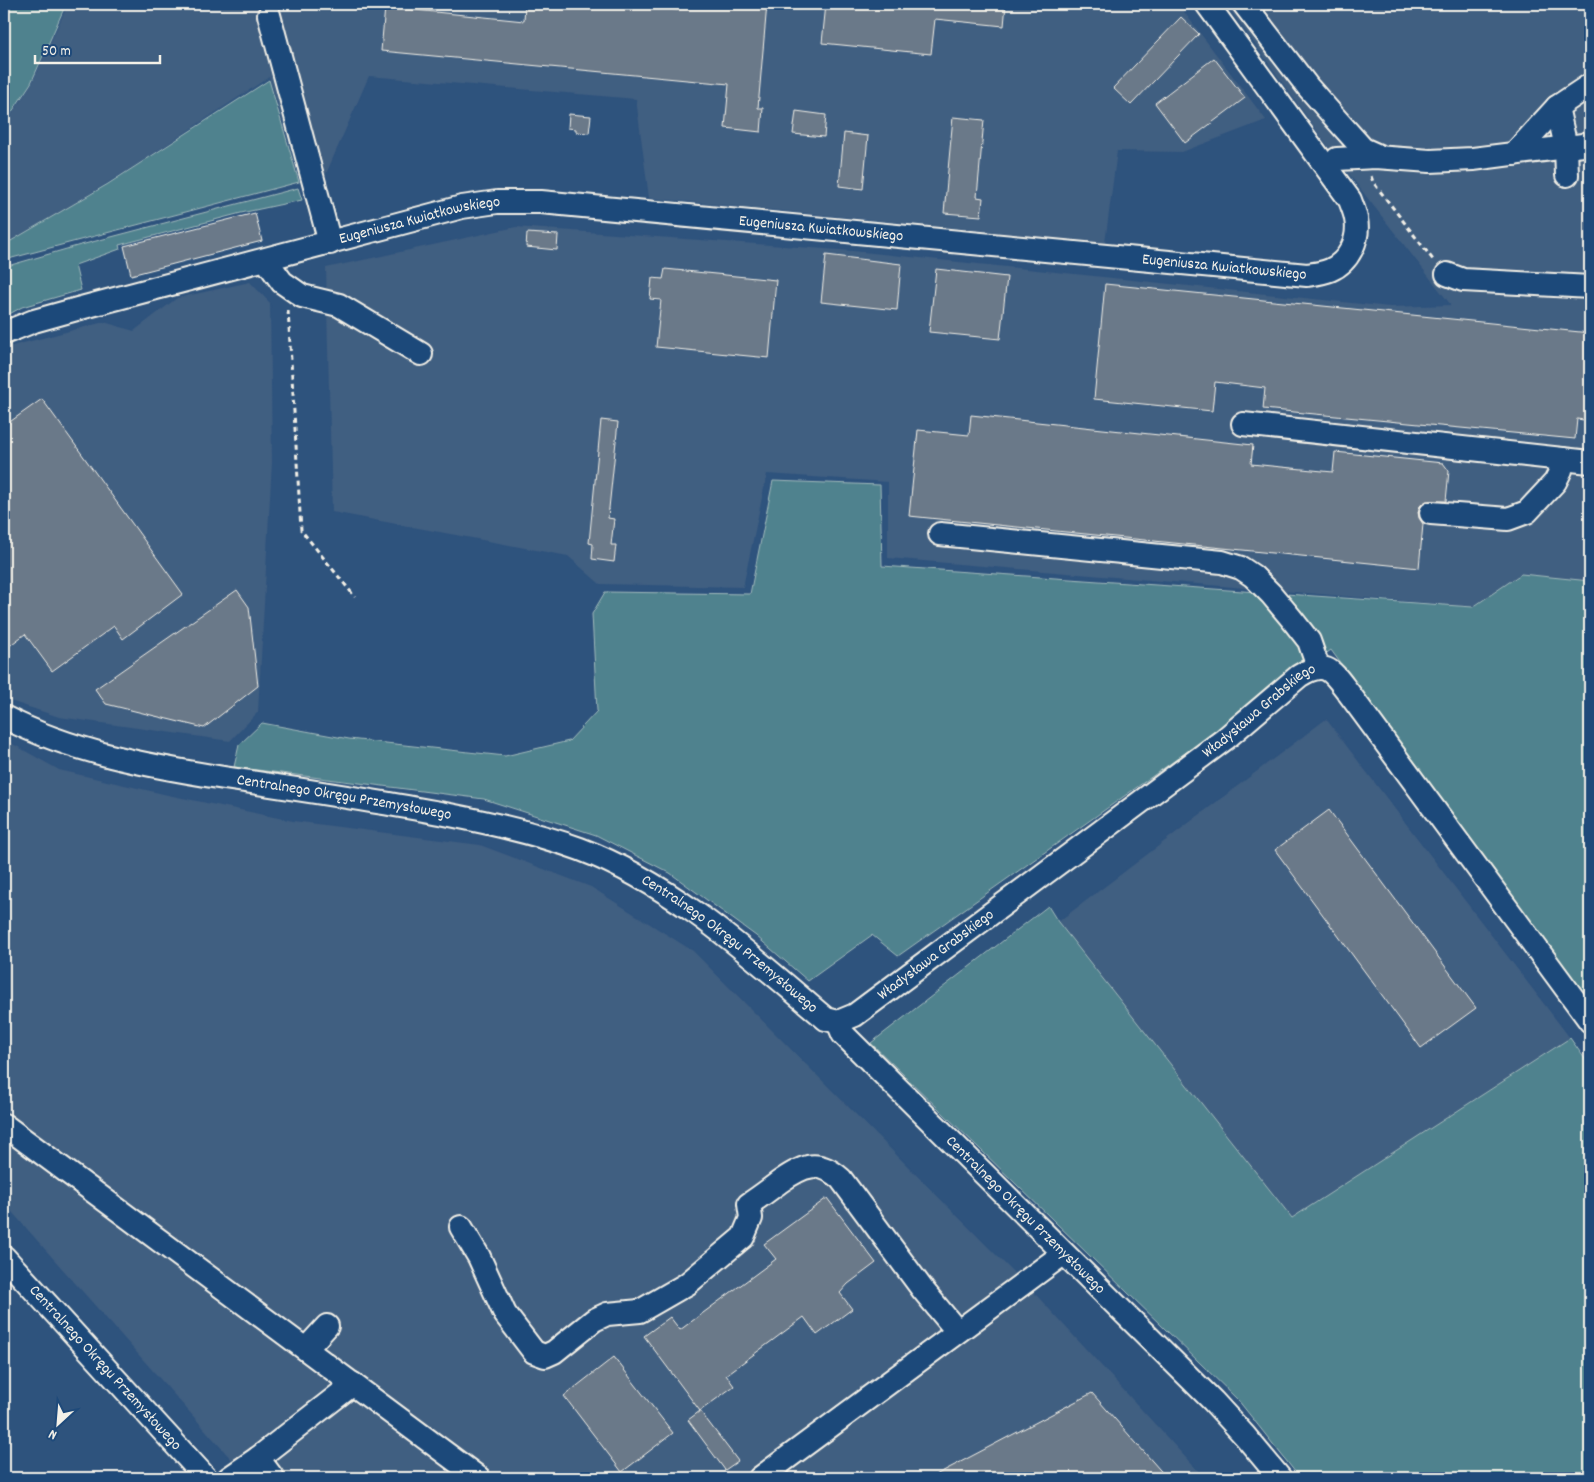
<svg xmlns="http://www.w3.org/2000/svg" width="1594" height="1482" font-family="Dekko,sans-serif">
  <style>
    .built { fill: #405e81 }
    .green { fill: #4f828e; stroke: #a2babb }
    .building { fill: #6a7989; stroke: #f4f1e8 }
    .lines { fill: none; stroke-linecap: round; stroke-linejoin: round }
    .minor-casing { stroke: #f4f1e8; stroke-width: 26 }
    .path { stroke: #f4f1e8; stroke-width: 3; stroke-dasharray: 5 4; stroke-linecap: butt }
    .minor { stroke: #1f4a7a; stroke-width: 22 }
    .labels { text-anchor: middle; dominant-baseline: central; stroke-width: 4.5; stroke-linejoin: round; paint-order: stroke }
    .street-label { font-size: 16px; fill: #f4f1e8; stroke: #1f4a7a }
  </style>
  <rect width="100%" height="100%" fill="#2e537d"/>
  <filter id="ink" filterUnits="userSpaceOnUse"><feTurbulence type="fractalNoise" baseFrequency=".02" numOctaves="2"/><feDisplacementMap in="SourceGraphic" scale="10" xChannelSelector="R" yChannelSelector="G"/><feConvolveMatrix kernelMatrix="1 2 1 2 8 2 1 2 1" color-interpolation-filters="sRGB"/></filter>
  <g filter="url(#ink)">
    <path class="built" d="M68,4H1178L1266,120L1182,152L1117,151L1105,243L649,198L636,99L369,76L322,183L305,191L269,77L130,169L57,214L4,244V126L32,83Z
      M1226,4H1590V582L1522,576L1473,607L888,558V482L767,474L743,587L600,584L568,556L332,512L326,268L516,227L853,251L1390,307L1451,305L1337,159Z
      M250,282L270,303L272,462L258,712L230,741L59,717L4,699V348L104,322L134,331L177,298Z
      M1326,719L1570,1038L1292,1219L1058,922Z
      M4,739L59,770L168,795L293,821L480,845L591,887L693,951L1039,1298L1198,1471L1202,1478H248L4,1203Z"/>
    <path class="green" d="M4,4H66L31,83L4,124Z
      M269,80L299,182L12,258L4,262V245L108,184Z
      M298,188L302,200L241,213L119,245L120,249L75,265L81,290L22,307L4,317V267L77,246Z
      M773,481L880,485L882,566L1473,607L1521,574L1590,581V1006L1331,650L898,956L872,935L808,981L756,936L670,873L596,835L484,799L234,767L239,745L262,723L349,739L505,756L569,741L597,711L592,614L605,592L750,594Z
      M1048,906L1058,922L1292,1218L1570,1038L1590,1066V1478H1300L1238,1400L871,1043Z"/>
    <path class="building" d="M525,4H606L678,10V4H767L758,108H763L761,132L725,128L729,84L381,51L385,7L524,21Z
      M826,4H1006L1004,26L935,19L931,54L822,43Z
      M1181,17L1199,34L1131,105L1113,88Z
      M1214,58L1245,98L1185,143L1155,103Z
      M796,111L826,115L824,137L793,134Z
      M569,114L591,116L589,133L576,132V129L568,128Z
      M953,117L984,120L977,197L983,198L981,216L944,213Z
      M844,133L868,136L863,189L839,186Z
      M255,213L262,241L131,275L124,246Z
      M527,233L558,235L557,250L526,247Z
      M826,255L901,264L897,310L821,302Z
      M665,269L776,280L769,358L656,347L661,300L650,299L652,278L663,279Z
      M936,269L1007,277L1000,339L929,332Z
      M1105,284L1590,333V421L1577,419L1575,439L1263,409L1265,388L1215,382L1212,411L1094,399Z
      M42,399L183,594L123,639L114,626L52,671L25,634L4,650V426Z
      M971,415L1253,445L1251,464L1333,472L1335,452L1443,463L1449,471L1446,501H1426L1420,506L1418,512L1419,518L1423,524L1419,568L909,516L918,430L969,435Z
      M601,420L618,422L608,518L614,519L611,545H616L614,562L592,559L593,544L589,543Z
      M237,590L249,607L258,686L204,728L106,704L95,689Z
      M1329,810L1476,1008L1421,1048L1275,850Z
      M827,1198L876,1263L848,1284L840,1293L852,1309L817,1335L804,1317L726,1375L734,1386L700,1411L644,1336L670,1317L680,1330L776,1259L764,1244Z
      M614,1357L673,1433L622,1472L564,1396Z
      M1092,1393L1167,1478H930Z
      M700,1411L738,1461L725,1470L688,1420Z"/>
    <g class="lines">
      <g class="minor-casing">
        <g id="minor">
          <path d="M1244,4L1308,87L1337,120L1363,149L1381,157"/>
          <path d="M269,15L330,243"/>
          <path d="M1557,107L1566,147L1567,175"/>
          <path d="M1514,154L1557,107L1590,85"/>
          <path d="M1337,159L1376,157L1430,161L1473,159L1583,145L1590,142"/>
          <path d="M266,260L282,282L302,296L339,305L421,354"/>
          <path d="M1447,274L1463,280L1590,287"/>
          <path id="s1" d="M4,333L34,321L77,309L462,207L497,202H541L1307,275C1314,274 1323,273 1330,270C1349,262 1360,239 1356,219C1355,212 1352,206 1350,200L1207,4"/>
          <path d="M1243,424L1590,462"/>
          <path d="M1431,513L1508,519L1527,512L1555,482L1561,470L1563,459"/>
          <path d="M940,534L1222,562L1241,568L1253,576L1271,594L1291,618L1309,641L1318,667"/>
          <path id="s2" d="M4,717C71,752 149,766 224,778C298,789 372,800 445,814C491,823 536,833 580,849C675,885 750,955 826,1019L838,1022L855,1015L1225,739L1299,676C1326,659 1332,671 1348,692L1590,1021"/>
          <path id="s3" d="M838,1022L843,1034L1213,1401L1245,1436L1280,1478"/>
          <path d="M4,1125L479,1478"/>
          <path d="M461,1227L479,1257L505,1314L534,1352L545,1356L554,1352L594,1320L607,1314L640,1311L687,1284L743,1237L751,1218L749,1204C760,1197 770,1189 781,1181C804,1165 818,1159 841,1179L923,1290L957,1331"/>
          <path id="s4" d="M4,1257L206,1478"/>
          <path d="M306,1349L327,1326"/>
          <path d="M258,1458L273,1478"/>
          <path d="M229,1478L258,1458L353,1384"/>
          <path d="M760,1478L1063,1254"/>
        </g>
      </g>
      <path class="path" d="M1371,176L1373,182L1434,261
        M288,310L301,530L355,597"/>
      <use href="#minor" class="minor"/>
    </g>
  </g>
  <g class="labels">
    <g class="street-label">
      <text stroke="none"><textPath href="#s1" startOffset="431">Eugeniusza Kwiatkowskiego</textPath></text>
      <text stroke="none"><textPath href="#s1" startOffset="836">Eugeniusza Kwiatkowskiego</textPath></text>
      <text stroke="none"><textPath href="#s1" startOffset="1241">Eugeniusza Kwiatkowskiego</textPath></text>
      <text stroke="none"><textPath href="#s2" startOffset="1430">Władysława Grabskiego</textPath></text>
      <text stroke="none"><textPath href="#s2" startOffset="351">Centralnego Okręgu Przemysłowego</textPath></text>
      <text stroke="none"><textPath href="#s2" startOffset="771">Centralnego Okręgu Przemysłowego</textPath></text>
      <text stroke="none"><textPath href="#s2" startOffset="1025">Władysława Grabskiego</textPath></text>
      <text stroke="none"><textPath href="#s3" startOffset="270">Centralnego Okręgu Przemysłowego</textPath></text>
      <text stroke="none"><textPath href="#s4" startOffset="150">Centralnego Okręgu Przemysłowego</textPath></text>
    </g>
  </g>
  <rect width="1594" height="1482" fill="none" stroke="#1f4a7a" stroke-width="20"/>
  <rect x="10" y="10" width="1574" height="1462" fill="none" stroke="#f4f1e8" stroke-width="2" filter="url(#ink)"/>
  <g transform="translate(58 1424) rotate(206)" stroke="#1f4a7a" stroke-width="4" paint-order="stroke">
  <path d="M0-4L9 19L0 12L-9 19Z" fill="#f4f1e8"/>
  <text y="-8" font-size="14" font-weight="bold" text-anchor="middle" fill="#f4f1e8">N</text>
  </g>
  <path d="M35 55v8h125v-8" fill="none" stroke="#f4f1e8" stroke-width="2.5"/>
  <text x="42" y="55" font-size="15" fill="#f4f1e8" stroke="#1f4a7a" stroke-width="4" paint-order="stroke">50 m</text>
</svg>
